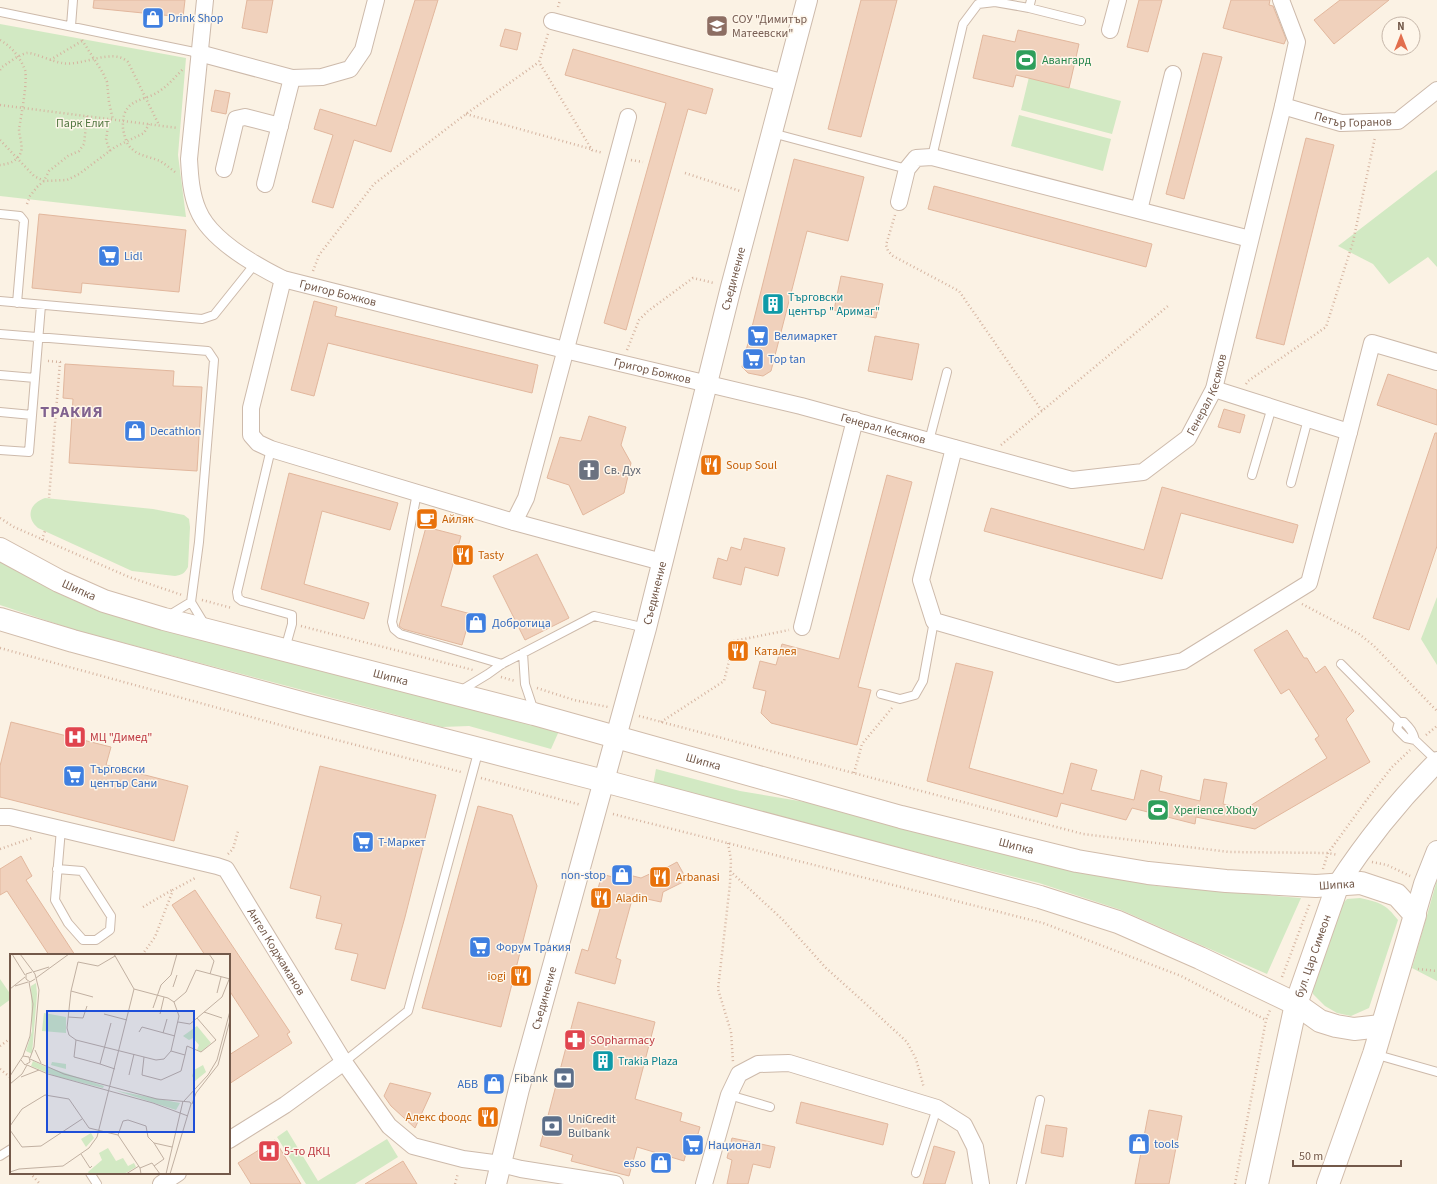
<svg xmlns="http://www.w3.org/2000/svg" width="1437" height="1184" font-family="'Source Sans 3',sans-serif">
  <style>
    .green { fill: #d2e9c3 }
    .building { fill: #f0d1bc; stroke: #e2b79d }
    .lines { fill: none; stroke-linecap: round; stroke-linejoin: round }
    .service-casing { stroke: #cdbaab; stroke-width: 10 }
    .minor-casing { stroke: #cdbaab; stroke-width: 18 }
    .tertiary-casing { stroke: #cdbaab; stroke-width: 22 }
    .secondary-casing { stroke: #d1bcab; stroke-width: 24 }
    .path { stroke: #d5b4a0; stroke-width: 2.5; stroke-dasharray: 1 3; stroke-linecap: butt }
    .service { stroke: #fff; stroke-width: 8 }
    .minor { stroke: #fff; stroke-width: 16 }
    .tertiary { stroke: #fff; stroke-width: 20 }
    .secondary { stroke: #fff; stroke-width: 22 }
    .labels { text-anchor: middle; dominant-baseline: central; stroke-width: 3; stroke-linejoin: round; paint-order: stroke }
    .shop-label { font-size: 12px; fill: #366cbe; stroke: #fef6ea; text-anchor: start }
    .education-label { font-size: 12px; fill: #785e54; stroke: #fef6ea; text-anchor: start }
    .leisure-label { font-size: 12px; fill: #27864d; stroke: #fef6ea; text-anchor: start }
    .street-label { font-size: 12px; fill: #73594a; stroke: #fef6ea }
    .park-label { font-size: 12px; fill: #537842; stroke: #fef6ea }
    .culture-label { font-size: 12px; fill: #0d838f; stroke: #fef6ea; text-anchor: start }
    .food-label { font-size: 12px; fill: #c56008; stroke: #fef6ea; text-anchor: start }
    .worship-label { font-size: 12px; fill: #5b616d; stroke: #fef6ea; text-anchor: start }
    .health-label { font-size: 12px; fill: #be3a42; stroke: #fef6ea; text-anchor: start }
    .service-label { font-size: 12px; fill: #4e5e75; stroke: #fef6ea; text-anchor: end }
    .district-label { font-size: 16px; font-weight: bold; letter-spacing: 1px; fill: #80628f; stroke: #fef6ea }
    .inset-road { fill: none; stroke: #c1b0a1; stroke-width: 1 }
    .view { fill: #1d4ed8; fill-opacity: 0.15; stroke: #1d4ed8; stroke-width: 2 }
    .inset-edge { fill: none; stroke: #73594a; stroke-width: 2 }
  </style>
  <rect width="100%" height="100%" fill="#fbf2e4"/>
  <path class="green" d="M0,24L186,58L178,155L186,217L0,196Z
    M1029,77L1121,101L1112,134L1021,110Z
    M1019,115L1111,139L1103,171L1011,146Z
    M1437,170V267L1428,257L1389,284L1373,264L1338,246Z
    M45,498L153,509L184,515L189,519L190,527L188,567C185,573 182,575 175,576L132,571L38,528C25,517 30,503 45,498Z
    M0,559L559,731L551,749L469,726L442,727L75,630L0,605Z
    M1437,597V665L1421,639Z
    M656,769L740,791L823,805L1074,871L1157,886L1301,898L1267,974L1121,910L1039,883L653,785Z
    M1437,880V981L1412,968Z
    M1360,898C1379,902 1386,904 1398,920L1369,1008L1351,1016L1337,1013L1325,1006L1313,994L1312,985L1336,910L1347,899Z
    M0,979L11,995V999L0,1007Z
    M287,1130L318,1181L387,1139L398,1157L355,1184H306L277,1137Z"/>
  <path class="building" d="M94,0H185L183,17L93,8Z
    M247,0H273L267,33L242,28Z
    M415,0H438L391,152L354,140L333,208L312,202L333,135L314,129L320,109L376,126Z
    M861,0H897L861,137L828,129Z
    M1139,0H1162L1148,52L1127,47Z
    M1231,0H1270L1269,5L1273,6L1286,39L1284,44L1223,28Z
    M1340,0H1389L1334,44L1314,20Z
    M505,29L521,33L517,50L500,46Z
    M1018,30L1079,44L1069,88L1016,75L1013,87L973,78L983,35L1015,42Z
    M573,49L713,89L706,114L688,109L626,330L604,323L666,103L565,75Z
    M1203,53L1222,57L1184,199L1166,194Z
    M215,90L230,93L226,114L211,111Z
    M1306,138L1334,145L1284,345L1256,338Z
    M794,159L864,177L848,241L807,231L771,371L763,376L748,373L742,367Z
    M934,186L1152,244L1146,267L928,209Z
    M39,214L186,230L179,292L82,283L81,293L32,288Z
    M841,276L883,284L876,318L834,310Z
    M314,301L337,307L335,316L538,365L532,393L328,343L314,396L291,390Z
    M875,336L919,344L912,380L868,371Z
    M65,364L174,371L173,386L202,387L197,471L69,463L73,399L63,398Z
    M1388,374L1437,390V425L1377,405Z
    M1224,409L1245,415L1240,433L1218,427Z
    M589,416L626,427L621,445L631,463L624,493L583,515L569,485L547,478L560,437L581,441Z
    M1435,433H1437V546L1409,630L1373,618Z
    M289,473L398,503L390,530L322,511L304,584L369,603L364,619L261,589Z
    M887,475L912,482L858,687L871,690L857,745L771,723L761,713L766,691L753,688L760,661L776,665L782,644L839,659Z
    M1162,487L1298,525L1293,543L1181,513L1162,579L984,531L991,508L1144,550Z
    M426,527L461,536L441,606L471,614L462,645L403,629L399,626Z
    M744,538L785,548L778,576L745,567L741,585L713,578L718,558L727,561L731,547L741,550Z
    M537,554L569,618L525,640L493,576Z
    M1287,630L1304,658H1307L1316,673L1325,666L1354,711L1346,719L1370,762L1255,829L1196,817L1195,824L1132,808L1126,820L1061,803L1057,817L927,781L956,663L993,672L969,768L1063,794L1071,763L1097,770L1091,790L1134,800L1141,770L1162,776L1159,791L1200,801L1204,779L1227,783L1223,804L1245,809L1327,758L1315,739L1319,736L1289,689L1281,694L1254,650Z
    M11,722L111,747L106,765L188,786L174,841L0,797V766Z
    M320,766L436,795L405,917L385,989L351,980L358,954L335,949L342,924L316,918L321,896L290,888Z
    M478,806L512,815L537,886L501,1027L422,1008Z
    M21,856L32,876L26,880L75,955H49L7,891L0,895V869Z
    M677,862L687,880L663,892L661,902L633,896L616,958L621,960L615,984L575,973L582,949L588,951L602,902L595,900L602,874L626,881L633,876L641,878L654,872L653,875Z
    M195,890L290,1032L287,1034L292,1043L229,1084V1055L259,1036L229,990V955H205L172,905Z
    M578,1002L655,1022L635,1099L682,1113L680,1121L700,1127L693,1151L687,1149L684,1161L637,1147L629,1176L571,1161L573,1155L540,1146Z
    M390,1083L431,1093L415,1128L391,1106L384,1096Z
    M801,1102L888,1124L883,1145L796,1123Z
    M1149,1110L1182,1116L1169,1184H1135Z
    M1046,1125L1067,1128L1063,1157L1041,1153Z
    M732,1138L775,1147L770,1168L753,1164L748,1184H727L732,1160L727,1158Z
    M275,1140L301,1184H251L238,1163Z
    M934,1146L955,1152L945,1184H923Z
    M403,1161L417,1184H365Z"/>
  <g class="lines">
    <g class="service-casing">
      <path id="service" d="M1031,0L1029,8L1081,21
        M0,12L199,53
        M71,26L73,0
        M772,133L907,169
        M932,157L963,24L978,4L995,2L1029,8
        M0,214L20,216L24,221L17,303
        M0,301L202,319L214,315L254,265
        M0,334L208,351L214,360L199,542L191,602L205,625
        M0,375L35,378
        M0,412L32,415
        M929,441L947,372
        M271,449L237,592L238,598L242,601L292,615V624L285,649
        M0,450L29,452L41,305
        M1252,475L1272,407
        M1291,483L1308,419
        M417,493L392,622L394,629L400,634L502,664
        M168,616L191,602
        M523,653L525,684L534,711
        M1341,664L1399,722H1404C1410,728 1413,732 1415,740
        M460,691L488,674L502,664L594,616L646,628
        M881,694L900,699L915,695L923,681L934,621
        M1399,722L1397,729L1406,738L1415,740L1437,761
        M57,869L82,871L111,916L110,930L96,940H83L68,923L55,900L61,829
        M1374,1054L1437,1072
        M344,1062L408,1011L479,749
        M729,1095L770,1107
        M0,1156L11,1149
        M90,1173L97,1184
        M916,1173L937,1108
        M1021,1184L1040,1100"/>
    </g>
    <g class="minor-casing">
      <g id="minor">
        <path id="s1" d="M205,0L189,159C190,176 191,194 198,210C210,240 255,265 283,279L565,350L801,406L1072,480L1143,472L1188,438L1214,389L1283,106L1297,42L1281,0"/>
        <path d="M552,21L785,83"/>
        <path d="M1110,30L1118,0"/>
        <path d="M199,53L292,78L322,77L350,69L363,50L376,0"/>
        <path id="s2" d="M1283,106L1341,123L1398,121L1437,90"/>
        <path d="M224,169L236,119L245,117L280,126"/>
        <path d="M265,184L292,78"/>
        <path d="M899,202L907,169L916,158L932,157L1250,239"/>
        <path d="M1139,210L1173,74"/>
        <path d="M283,279L251,408V435L258,443L271,449L514,522L526,498L628,117"/>
        <path d="M1214,389L1349,432L1372,343L1437,362"/>
        <path d="M954,448L921,580L934,621L1118,674L1183,661L1309,583L1349,432"/>
        <path d="M514,522L662,562"/>
        <path d="M802,627L855,420"/>
        <path id="s3" d="M0,817H10L217,866L226,869L344,1062L389,1126L413,1146L463,1159L501,1164L521,1169L615,1184"/>
        <path d="M229,1140L285,1105L344,1062"/>
        <path d="M161,1184L178,1173"/>
        <path d="M704,1184L729,1095L739,1074L758,1064L789,1063L937,1108L964,1125L975,1147L981,1184"/>
      </g>
    </g>
    <g class="tertiary-casing">
      <g id="tertiary">
        <path d="M1338,884C1367,840 1400,799 1437,762"/>
        <path d="M1415,915L1424,884L1437,851"/>
        <path id="s4" d="M496,1184L519,1089L646,628L731,287L807,0"/>
      </g>
    </g>
    <g class="secondary-casing">
      <g id="secondary">
        <path id="s5" d="M0,549L59,581L104,601L164,619L534,714L901,817L1077,861L1148,873L1226,881L1316,886L1361,883L1397,895L1415,915L1374,1054L1328,1184"/>
        <path d="M0,619L73,641L309,705L604,781L1040,897L1118,922L1200,958L1296,1004L1320,1021L1336,1026L1354,1029L1381,1026"/>
        <path id="s6" d="M1257,1184L1296,1004L1338,884"/>
      </g>
    </g>
    <path class="path" d="M558,7L560,0
      M548,34L539,62L592,150L603,153
      M0,40C12,47 20,57 25,70C28,79 21,117 19,129C19,139 26,150 17,158C13,163 6,164 0,165
      M82,40L103,73L107,82L109,102L113,120
      M50,60L82,41
      M0,70L2,67C10,62 18,55 27,53C32,52 54,62 62,63C82,67 112,47 128,62L159,125
      M0,105L178,128
      M466,114L591,149
      M109,119L106,140L110,151
      M0,140L34,176L44,181L67,180L79,174L115,147L144,133L149,124
      M631,160L643,162
      M175,172C170,168 165,164 160,161C151,157 139,156 132,149C127,145 125,138 124,133C122,127 123,121 124,115C129,99 146,100 158,92C168,86 175,77 183,69
      M685,173L740,191
      M27,204L30,196L37,187L44,181L49,171L68,156L79,151L84,144L87,116
      M895,215L886,245L888,251L893,256L959,291L1042,411
      M313,271L319,255L374,184L466,114L539,62
      M627,350L639,320L648,311L693,278L714,283
      M48,361L60,362L49,498
      M1246,384L1248,381L1326,327L1353,242L1375,137
      M1001,445L1168,306
      M0,518L14,527L129,577L182,595
      M42,540L45,531
      M202,600L232,608
      M1302,604L1359,634L1373,645L1437,711
      M301,626L473,670
      M0,648L302,731L461,772
      M501,677L515,681
      M537,688L574,700L608,707
      M639,716L1083,834L1229,852L1328,853L1338,855
      M661,722L724,681L734,641L789,630
      M1426,735L1437,726
      M854,773L862,744L892,708
      M481,778L581,805
      M613,814L1043,923L1181,976L1266,1020
      M728,843L731,860L730,884L718,989L731,1032L733,1062
      M0,849L32,838
      M228,854L233,849L238,831
      M1372,862L1387,865L1410,876
      M1323,869L1328,853L1371,794L1392,767L1410,750
      M730,871L782,919L826,968L866,1004L907,1042L916,1059L924,1088
      M143,907L172,890
      M142,955L155,937L173,890L197,877
      M1418,969L1437,971
      M1282,977L1310,903
      M0,1046L11,1038
      M0,1069L11,1078
      M30,1173L40,1184
      M455,1184L458,1173
      M1235,1184L1266,1020L1270,1010"/>
    <use href="#service" class="service"/>
    <use href="#minor" class="minor"/>
    <use href="#tertiary" class="tertiary"/>
    <use href="#secondary" class="secondary"/>
  </g>
  <defs>
    <g id="shop-square" transform="scale(1.15)"><rect x="-9" y="-9" width="18" height="18" rx="4" fill="#3f7fe0" stroke="#fef6ea"/><path d="M-5-2.5h2.3a2.7 3.5 0 0 1 5.4 0H5L5.5 6h-11ZM-1.5-2.5h3a1.5 2.3 0 0 0-3 0Z" fill="#fff"/></g>
    <g id="school-square" transform="scale(1.15)"><rect x="-9" y="-9" width="18" height="18" rx="4" fill="#8d6e63" stroke="#fef6ea"/><path d="M0-5L7-2L0 1L-7-2ZM-4 1L0 2.5L4 1V4Q0 6-4 4Z" fill="#fff"/></g>
    <g id="stadium-square" transform="scale(1.15)"><rect x="-9" y="-9" width="18" height="18" rx="4" fill="#2e9e5b" stroke="#fef6ea"/><path d="M0-5a6.5 5 0 1 0 0 10a6.5 5 0 1 0 0-10ZM-3.5-1.8h7v3.6h-7Z" fill="#fff"/></g>
    <g id="supermarket-square" transform="scale(1.15)"><rect x="-9" y="-9" width="18" height="18" rx="4" fill="#3f7fe0" stroke="#fef6ea"/><path d="M-6-5.5h2.5l.6 2H6L4.5 2H-2.5L-4.4-4H-6ZM-1.5 3.2a1.3 1.3 0 1 0 .1 0ZM3 3.2a1.3 1.3 0 1 0 .1 0Z" fill="#fff"/></g>
    <g id="building-square" transform="scale(1.15)"><rect x="-9" y="-9" width="18" height="18" rx="4" fill="#0f9aa8" stroke="#fef6ea"/><path d="M-4-6H4V6H1V3H-1V6H-4ZM-2.5-4.3h1.7v1.8h-1.7ZM.8-4.3h1.7v1.8H.8ZM-2.5-1h1.7V.8h-1.7ZM.8-1h1.7V.8H.8Z" fill="#fff"/></g>
    <g id="restaurant-square" transform="scale(1.15)"><rect x="-9" y="-9" width="18" height="18" rx="4" fill="#e8710a" stroke="#fef6ea"/><path d="M-5-6h1v4h1v-4h1v4h1v-4h1v5L-1.5 .5V6h-2V.5L-5-1ZM5-6V6H3V1.5H1.5Q1.5-4 5-6Z" fill="#fff"/></g>
    <g id="church-square" transform="scale(1.15)"><rect x="-9" y="-9" width="18" height="18" rx="4" fill="#6b7280" stroke="#fef6ea"/><path d="M-1.2-6h2.4v3.5h3.3v2.4h-3.3V6h-2.4V-.1h-3.3v-2.4h3.3Z" fill="#fff"/></g>
    <g id="cafe-square" transform="scale(1.15)"><rect x="-9" y="-9" width="18" height="18" rx="4" fill="#e8710a" stroke="#fef6ea"/><path d="M-5.5-4.5H6V0H3Q3 3.5 0 3.5H-2.5Q-5.5 3.5-5.5 0ZM3-3.2v2h1.7v-2ZM-6 4.5H4V6H-6Z" fill="#fff"/></g>
    <g id="hospital-square" transform="scale(1.15)"><rect x="-9" y="-9" width="18" height="18" rx="4" fill="#e0444e" stroke="#fef6ea"/><path d="M-5-5h3v3.5h4V-5h3V5h-3V1.5h-4V5h-3Z" fill="#fff"/></g>
    <g id="pharmacy-square" transform="scale(1.15)"><rect x="-9" y="-9" width="18" height="18" rx="4" fill="#e0444e" stroke="#fef6ea"/><path d="M-2-6h4v4h4v4h-4v4h-4v-4h-4v-4h4Z" fill="#fff"/></g>
    <g id="bank-square" transform="scale(1.15)"><rect x="-9" y="-9" width="18" height="18" rx="4" fill="#5c6f8a" stroke="#fef6ea"/><path d="M-6-4H6V4H-6ZM0-2.3a2.3 2.3 0 1 0 0 4.6a2.3 2.3 0 1 0 0-4.6Z" fill="#fff"/></g>
  </defs>
  <g fill-rule="evenodd">
    <use href="#shop-square" x="153" y="18"/>
    <use href="#school-square" x="717" y="26"/>
    <use href="#stadium-square" x="1026" y="60"/>
    <use href="#supermarket-square" x="109" y="256"/>
    <use href="#building-square" x="773" y="304"/>
    <use href="#supermarket-square" x="758" y="336"/>
    <use href="#supermarket-square" x="753" y="359"/>
    <use href="#shop-square" x="135" y="431"/>
    <use href="#restaurant-square" x="711" y="465"/>
    <use href="#church-square" x="589" y="470"/>
    <use href="#cafe-square" x="427" y="519"/>
    <use href="#restaurant-square" x="463" y="555"/>
    <use href="#shop-square" x="476" y="623"/>
    <use href="#restaurant-square" x="738" y="651"/>
    <use href="#hospital-square" x="75" y="737"/>
    <use href="#supermarket-square" x="74" y="776"/>
    <use href="#stadium-square" x="1158" y="810"/>
    <use href="#supermarket-square" x="363" y="842"/>
    <use href="#shop-square" x="622" y="875"/>
    <use href="#restaurant-square" x="660" y="877"/>
    <use href="#restaurant-square" x="601" y="898"/>
    <use href="#supermarket-square" x="480" y="947"/>
    <use href="#restaurant-square" x="521" y="976"/>
    <use href="#pharmacy-square" x="575" y="1040"/>
    <use href="#building-square" x="603" y="1061"/>
    <use href="#bank-square" x="564" y="1078"/>
    <use href="#shop-square" x="494" y="1084"/>
    <use href="#restaurant-square" x="488" y="1117"/>
    <use href="#bank-square" x="552" y="1126"/>
    <use href="#shop-square" x="1139" y="1144"/>
    <use href="#supermarket-square" x="693" y="1145"/>
    <use href="#hospital-square" x="269" y="1151"/>
    <use href="#shop-square" x="661" y="1163"/>
  </g>
  <g class="labels">
    <g class="shop-label">
      <text x="168" y="18">Drink Shop</text>
      <text x="124" y="256">Lidl</text>
      <text x="774" y="336">Велимаркет</text>
      <text x="768" y="359">Top tan</text>
      <text x="150" y="431">Decathlon</text>
      <text x="492" y="623">Добротица</text>
      <text x="90" y="769">Търговски<tspan x="90" dy="14">център Сани</tspan></text>
      <text x="378" y="842">Т-Маркет</text>
      <text x="606" y="875" text-anchor="end">non-stop</text>
      <text x="496" y="947">Форум Тракия</text>
      <text x="478" y="1084" text-anchor="end">АБВ</text>
      <text x="1154" y="1144">tools</text>
      <text x="708" y="1145">Национал</text>
      <text x="646" y="1163" text-anchor="end">esso</text>
    </g>
    <g class="education-label">
      <text x="732" y="19">СОУ "Димитър<tspan x="732" dy="14">Матеевски"</tspan></text>
    </g>
    <g class="leisure-label">
      <text x="1042" y="60">Авангард</text>
      <text x="1174" y="810">Xperience Xbody</text>
    </g>
    <g class="street-label">
      <text stroke="none"><textPath href="#s2" startOffset="72">Петър Горанов</textPath></text>
      <text stroke="none"><textPath href="#s4" startOffset="936">Съединение</textPath></text>
      <text stroke="none"><textPath href="#s1" startOffset="380">Григор Божков</textPath></text>
      <text stroke="none"><textPath href="#s1" startOffset="704">Григор Божков</textPath></text>
      <text stroke="none"><textPath href="#s1" startOffset="1313">Генерал Кесяков</textPath></text>
      <text stroke="none"><textPath href="#s1" startOffset="942">Генерал Кесяков</textPath></text>
      <text stroke="none"><textPath href="#s5" startOffset="89">Шипка</textPath></text>
      <text stroke="none"><textPath href="#s4" startOffset="612">Съединение</textPath></text>
      <text stroke="none"><textPath href="#s5" startOffset="413">Шипка</textPath></text>
      <text stroke="none"><textPath href="#s5" startOffset="737">Шипка</textPath></text>
      <text stroke="none"><textPath href="#s5" startOffset="1061">Шипка</textPath></text>
      <text stroke="none"><textPath href="#s5" startOffset="1385">Шипка</textPath></text>
      <text stroke="none"><textPath href="#s3" startOffset="329">Ангел Коджаманов</textPath></text>
      <text stroke="none"><textPath href="#s6" startOffset="235">бул. Цар Симеон</textPath></text>
      <text stroke="none"><textPath href="#s4" startOffset="192">Съединение</textPath></text>
    </g>
    <g class="park-label">
      <text x="83" y="123">Парк Елит</text>
    </g>
    <g class="culture-label">
      <text x="788" y="297">Търговски<tspan x="788" dy="14">център " Аримаг"</tspan></text>
      <text x="618" y="1061">Trakia Plaza</text>
    </g>
    <g class="food-label">
      <text x="726" y="465">Soup Soul</text>
      <text x="442" y="519">Айляк</text>
      <text x="478" y="555">Tasty</text>
      <text x="754" y="651">Каталея</text>
      <text x="676" y="877">Аrbanasi</text>
      <text x="616" y="898">Аladin</text>
      <text x="506" y="976" text-anchor="end">iogi</text>
      <text x="472" y="1117" text-anchor="end">Алекс фоодс</text>
    </g>
    <g class="worship-label">
      <text x="604" y="470">Св. Дух</text>
    </g>
    <g class="health-label">
      <text x="90" y="737">МЦ "Димед"</text>
      <text x="590" y="1040">SOpharmacy</text>
      <text x="284" y="1151">5-то ДКЦ</text>
    </g>
    <g class="service-label">
      <text x="548" y="1078">Fibank</text>
      <text x="568" y="1119" text-anchor="start">UniCredit<tspan x="568" dy="14">Bulbank</tspan></text>
    </g>
    <g class="district-label">
      <text x="72" y="412">ТРАКИЯ</text>
    </g>
  </g>
  <g transform="translate(10 954)">
    <rect width="220" height="220" fill="#fbf2e4"/>
    <path d="M26,29L27,40L22,100L16,97L22,77L21,32ZM34,59L56,63V79L32,77ZM187,72L201,89L191,98L187,96L189,91L183,84L179,86L173,82ZM23,107L34,112L94,132L93,134L45,122L21,112ZM42,108L56,110V115L41,111ZM193,111L196,118L185,127L182,122L184,116ZM104,136L113,138L170,149L166,156ZM81,179L84,184L76,193L71,185ZM98,194L106,207L113,204L118,212L124,209L126,213L114,220H79L78,218L92,206L89,199Z" fill="#d2e9c3"/>
    <path class="inset-road" d="M2,0L15,21M10,0L25,20L29,36L24,93L20,104M199,0L204,7L200,20M68,8L61,37L57,74L59,81L66,86L146,106L154,105L161,97L169,62L164,48L158,44L124,35M68,8L88,12L105,2M22,18L16,20V25L20,28L25,25M23,18L39,13M26,24L59,0M5,32L18,28M163,33L167,21M0,35L15,23M61,37L83,43M207,39L211,23M164,48L176,38L186,16L220,25M143,54L151,31L161,21L167,0M194,58L212,64M94,60L117,66M150,60L154,43M58,63L73,64L77,52M168,68L180,70L212,43L220,23M129,78L132,73L165,82M153,79L157,65M66,86L64,103L90,110L101,69M25,96L31,109M161,97L175,101L177,92L191,98L206,86L187,64M134,103L132,121L151,126L171,117L175,101M20,105L54,120L147,145L180,148L181,150L160,220M11,106L15,111L20,108L19,103L13,102M90,110L105,115M17,111L38,120L143,149L178,162M119,121L124,100M0,122L13,102L20,82L23,50L19,28M11,123L29,116M0,130L12,120L17,111M174,147L198,121L207,106L220,57M182,150L186,139L208,111L220,66M0,172L12,155L35,141L59,145L79,174L108,181L130,214L131,220M0,176L12,193L31,192L72,165M108,181L113,167L118,166L136,172L138,183L144,189L162,193M144,189L154,205L144,212M71,200L80,214L82,212M130,214L142,209L150,220M0,218L9,215L53,212L79,194L87,183L124,35L104,0M116,220L129,212M156,220L173,147"/>
    <path class="view" d="M37,57H184V178H37Z"/>
    <rect width="220" height="220" class="inset-edge"/>
  </g>
  <g transform="translate(1401 36)"><circle r="19" fill="#fef6ea" stroke="#c6b7aa"/>
  <path d="M0-3L7 15L0 10L-7 15Z" fill="#e26e4d"/>
  <text y="-6" font-size="11" font-weight="bold" text-anchor="middle" fill="#73594a">N</text>
  </g>
  <path d="M1293 1160v6h108v-6" fill="none" stroke="#73594a" stroke-width="2"/>
  <text x="1299" y="1160" font-size="12" fill="#73594a" stroke="#fef6ea" stroke-width="3" paint-order="stroke">50 m</text>
</svg>
